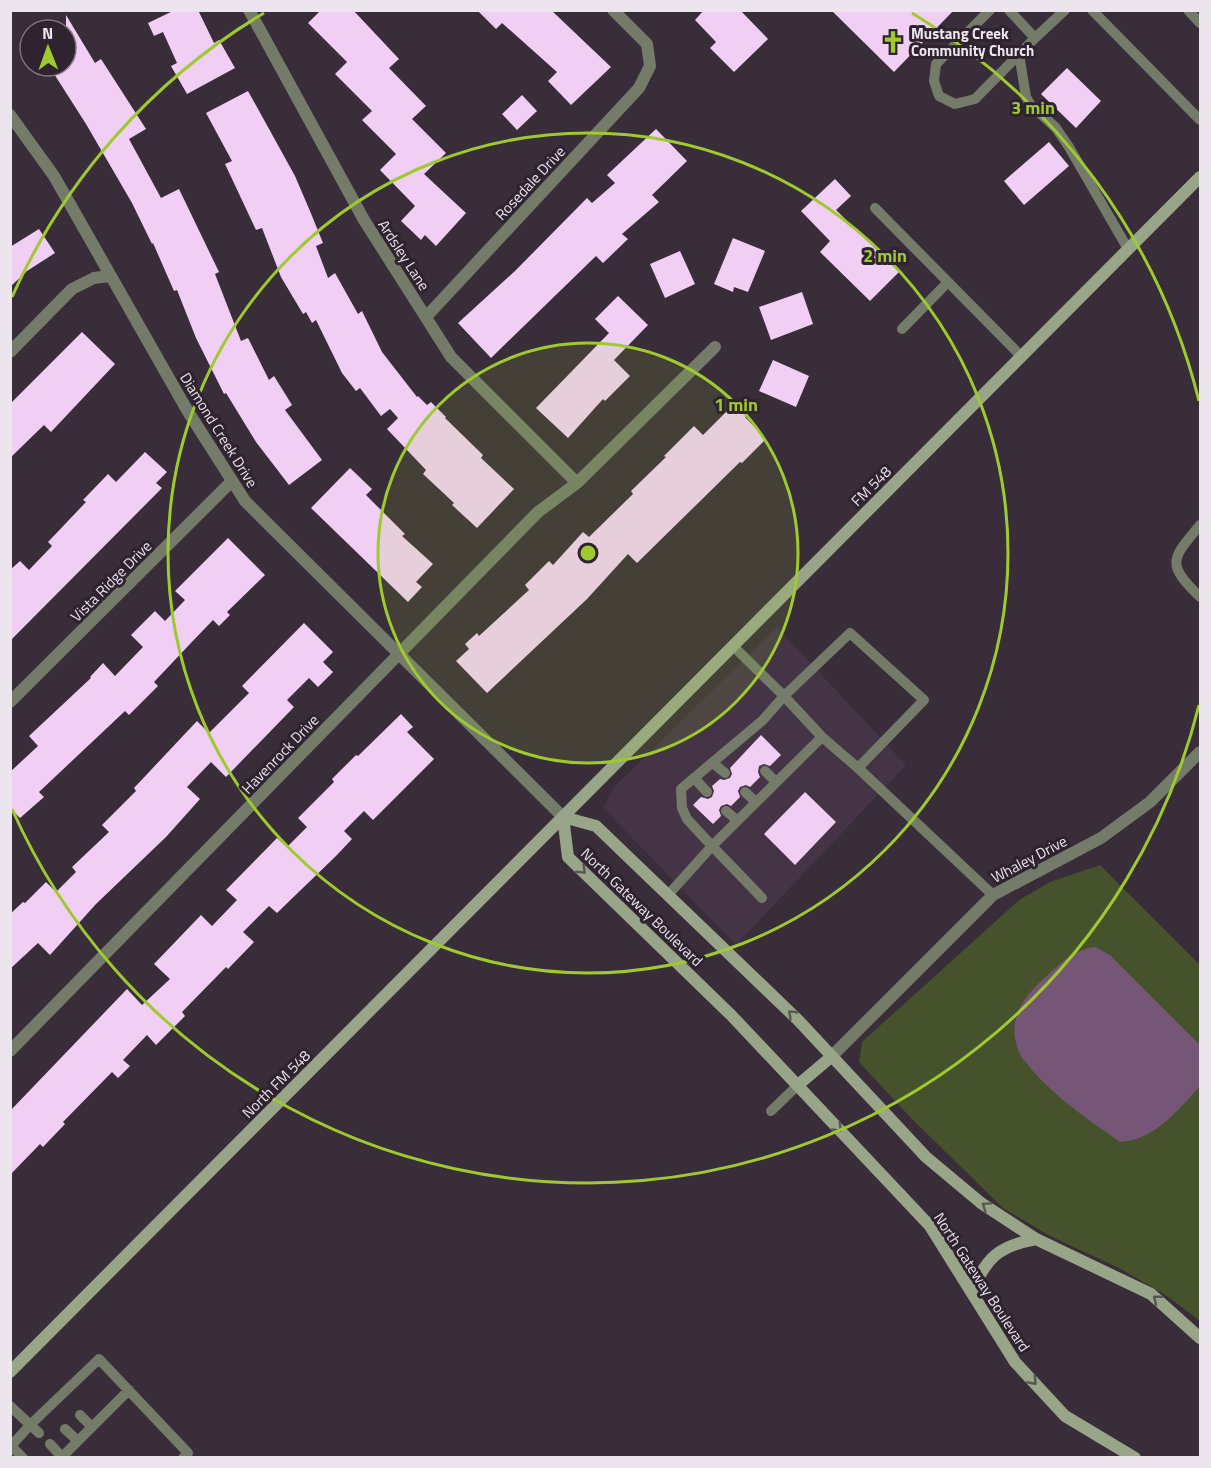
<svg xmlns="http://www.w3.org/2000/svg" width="1211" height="1468" font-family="'Titillium Web',sans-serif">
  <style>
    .built { fill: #443445 }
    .green { fill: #45522b }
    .water { fill: #755677 }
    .building { fill: #f1cef3 }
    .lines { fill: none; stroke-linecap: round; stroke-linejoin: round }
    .service { stroke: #747b69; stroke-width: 10 }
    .minor { stroke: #747b69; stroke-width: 12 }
    .secondary { stroke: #99a588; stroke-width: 12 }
    .oneway { stroke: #595753 }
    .ring { fill: none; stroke: #9eca2f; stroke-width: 3 }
    .labels { text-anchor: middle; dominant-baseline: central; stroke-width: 6; stroke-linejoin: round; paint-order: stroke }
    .poi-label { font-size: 15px; font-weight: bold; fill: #ece5ed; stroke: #2e232f; text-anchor: start }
    .street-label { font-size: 15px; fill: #ece5ed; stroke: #2e232f }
    .centre { fill: #9eca2f; stroke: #2e232f; stroke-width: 3 }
    .ring-label { font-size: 18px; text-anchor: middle; font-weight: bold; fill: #9eca2f; stroke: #2e232f; stroke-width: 6; stroke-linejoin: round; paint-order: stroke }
  </style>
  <rect width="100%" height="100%" fill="#382d39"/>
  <path class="built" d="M777,627L906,765L736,945L603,808L614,787Z"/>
  <path class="green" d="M1100,865L1200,965V1321L1167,1296L1119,1268L1050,1236L1003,1208L911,1118L859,1062L862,1042L1019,900L1050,882Z"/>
  <path class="water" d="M1095,947L1110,955L1200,1045V1086C1178,1110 1155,1140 1120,1142C1089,1120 1056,1098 1031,1069C1028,1064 1022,1059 1020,1054C1007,1026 1018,1004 1038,984C1055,969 1071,950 1095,947Z"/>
  <path class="building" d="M175,10H198L214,43L219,40L235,68L187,94L171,66L177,63L163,32L154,36L148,23Z
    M321,10H353L399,59L389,68L426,106L412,119L446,153L424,174L466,213L436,246L425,235L421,240L401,221L415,206L380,170L396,154L362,120L372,111L335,74L347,62L308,23Z
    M477,10H551L611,67L571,105L548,81L557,72L502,23L496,29Z
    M704,10H740L768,39L734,72L710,48L716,42L695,20Z
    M831,10H954L894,72Z
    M66,15L95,63L101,59L146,129L129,139L161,198L179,189L219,272L215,274L241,341L248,338L269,380L274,376L292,405L285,410L322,460L289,485L256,442L226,393L224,394L196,338L177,290L174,291L153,243L152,244L132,203L86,124L49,66H66Z
    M1067,68L1101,101L1076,128L1041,94Z
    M248,91L295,176L310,211L323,243L316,246L328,278L335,273L358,314L362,311L382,352L417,397L418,396L427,405L431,402L446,417L445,418L483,455L481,458L514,489L477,528L452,505L454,503L423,474L426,470L387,429L398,418L390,409L381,416L360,388L356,391L342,373L316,320L312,323L306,312L303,314L281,277L262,228L256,230L225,164L232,161L206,113Z
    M522,95L537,111L517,130L502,114Z
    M656,129L687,161L652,195L659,202L622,234L628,239L603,263L596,256L491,358L458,323L515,271L587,198L592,203L615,183L607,175Z
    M1049,142L1069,166L1024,205L1004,181Z
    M835,179L851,196L836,210L899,272L870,301L820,252L830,241L801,211Z
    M39,229L55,253L27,271L10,287V247Z
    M733,238L765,251L748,292L734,287L733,292L714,284Z
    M680,251L695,284L665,298L650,264Z
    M802,292L813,324L771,340L759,307Z
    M618,296L648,325L614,360L630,376L605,401L603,399L568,438L536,408L609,333L595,319Z
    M82,332L115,364L51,432L44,425L10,458V404Z
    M773,360L809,376L796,407L759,391Z
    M738,400L750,412L745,417L766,439L742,463L740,462L637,563L628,554L587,599L487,693L456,661L469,649L465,644L477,633L479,636L529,590L525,585L549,561L553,565L583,532L589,537L633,494L631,491L666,457L664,456L694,426L703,435Z
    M145,452L167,472L156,483L162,488L10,641V570L20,561L29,570L52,546L48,542L86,502L83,500L108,474L116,482Z
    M350,468L372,489L366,495L405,534L402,536L433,564L416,582L422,587L408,602L311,508Z
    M228,538L265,575L227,612L230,615L219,626L213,620L189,645L154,682L158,686L129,715L125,711L39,792L44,797L20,818L10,808V772L38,746L29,736L91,678L90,677L103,663L115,676L143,647L131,635L155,611L165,621L185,600L175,591Z
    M304,623L333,652L323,662L333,672L318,687L309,678L287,700L294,707L226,777L211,762L187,787L200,799L166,837L96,904L50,955L38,943L10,969V914L23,902L25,903L46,882L56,892L76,872L72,867L109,832L102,825L136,791L134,788L197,721L209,733L249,693L242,686Z
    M401,714L413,727L407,732L434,759L373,820L364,811L344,831L352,839L336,856L277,913L269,906L243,932L254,942L228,969L226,967L182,1012L185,1016L156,1045L147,1035L123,1060L130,1066L118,1078L112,1072L63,1122L65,1124L43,1147L40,1144L10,1175V1111L127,989L142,1005L170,979L154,964L201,915L212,926L237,900L226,890L277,838L287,847L307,827L298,818L334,782L332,779L356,755L358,756Z
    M761,735L781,755L770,766L764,764L759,766L758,772L760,777L750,787L746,785L740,787L738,791L740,797L731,806L727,804L721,806L719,810L721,816L713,824L693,805L701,797L708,799L712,797L714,791L712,786L720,779L724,780L730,778L732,774L730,768Z
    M805,792L836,822L795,865L764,834Z"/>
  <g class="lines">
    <path class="service" d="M990,10L936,64L934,81L939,96L955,104L975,99L1035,38
      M1009,10L1035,38L1065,10
      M1092,10L1200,120
      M1188,10L1200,23
      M1019,54L1026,97L1030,104L1056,128L1069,147L1128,249
      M875,208L1021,356
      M902,329L948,282
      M1200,525C1172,559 1165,563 1200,597
      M822,737L784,696L850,633L924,700L858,768
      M713,763L725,773
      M765,771L776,782
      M694,778L707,792
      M745,792L756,802
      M726,811L737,820
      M668,895L712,846L687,819L682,808L681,789L763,720L784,696L733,646
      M762,898L712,846L822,737L858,768L993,895
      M771,1111L798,1085
      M10,1406L39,1433
      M80,1415L92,1427
      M65,1429L78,1441
      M50,1444L62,1457
      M23,1458L11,1446L31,1424L99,1359L188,1453L183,1458
      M61,1458L129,1390"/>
    <path class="minor" d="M249,10L364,220L451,357L577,483
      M10,115L54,176L187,410L245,501L563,817
      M426,317L639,88L650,66L647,44L613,10
      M10,352L72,289L94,278L109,276
      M10,702L232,481
      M10,1051L538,512L577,483L715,347
      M831,1057L993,895L1101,838L1150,802L1200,752"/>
    <path class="secondary" d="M563,817L568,857L731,1015L930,1226L1015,1362L1065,1416L1135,1458
      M563,817L596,826L797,1019L926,1157L981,1203L1036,1239L1151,1294L1200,1338
      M798,1085L831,1057
      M972,1293C985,1258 999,1246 1036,1239
      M10,1372L1200,177"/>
  </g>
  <defs><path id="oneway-chevron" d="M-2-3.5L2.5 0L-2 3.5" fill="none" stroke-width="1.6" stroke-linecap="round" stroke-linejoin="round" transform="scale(1.5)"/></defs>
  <g class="oneway">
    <use href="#oneway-chevron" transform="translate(582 870) rotate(44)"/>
    <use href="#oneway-chevron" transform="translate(792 1014) rotate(-136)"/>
    <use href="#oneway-chevron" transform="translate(838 1128) rotate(46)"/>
    <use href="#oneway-chevron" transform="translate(986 1206) rotate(-145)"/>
    <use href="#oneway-chevron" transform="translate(1157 1299) rotate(-141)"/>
    <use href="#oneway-chevron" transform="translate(1033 1381) rotate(47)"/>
  </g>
  <circle cx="588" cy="553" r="210" fill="#9eca2f" fill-opacity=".12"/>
  <g class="ring">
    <circle cx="588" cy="553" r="210"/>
    <circle cx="588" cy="553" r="420"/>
    <path d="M1199 705A630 630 0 0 1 12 809M12 297A630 630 0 0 1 264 13M912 13A630 630 0 0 1 1199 401"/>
  </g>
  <defs>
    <g id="church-bare" transform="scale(1.8)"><path d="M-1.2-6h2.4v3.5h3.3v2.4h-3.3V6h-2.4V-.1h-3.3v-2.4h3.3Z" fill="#9eca2f" stroke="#2e232f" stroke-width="2.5" paint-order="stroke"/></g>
  </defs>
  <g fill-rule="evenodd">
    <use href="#church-bare" x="893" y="42"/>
  </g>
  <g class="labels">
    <g class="poi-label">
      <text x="911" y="33">Mustang Creek<tspan x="911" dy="17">Community Church</tspan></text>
    </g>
    <g class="street-label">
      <text transform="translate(530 183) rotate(-47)">Rosedale Drive</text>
      <text transform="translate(404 255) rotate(57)">Ardsley Lane</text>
      <text transform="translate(219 430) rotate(58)">Diamond Creek Drive</text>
      <text transform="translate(871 486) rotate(-45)">FM 548</text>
      <text transform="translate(111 581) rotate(-45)">Vista Ridge Drive</text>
      <text transform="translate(280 754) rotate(-46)">Havenrock Drive</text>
      <text transform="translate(1029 859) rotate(-28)">Whaley Drive</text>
      <text transform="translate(642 907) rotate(44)">North Gateway Boulevard</text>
      <text transform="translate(276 1084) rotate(-45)">North FM 548</text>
      <text transform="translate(982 1282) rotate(57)">North Gateway Boulevard</text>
    </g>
  </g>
  <circle cx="588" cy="553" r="9" class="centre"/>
  <g class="ring-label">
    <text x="1033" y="114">3 min</text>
    <text x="885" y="262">2 min</text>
    <text x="736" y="411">1 min</text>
  </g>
  <rect width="1211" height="1468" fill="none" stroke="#ece5ed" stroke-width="24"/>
  <g transform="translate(48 48) rotate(359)"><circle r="28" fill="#2e232f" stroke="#7a717b" stroke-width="1.5"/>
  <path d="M0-4.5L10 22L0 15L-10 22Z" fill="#9eca2f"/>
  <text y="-9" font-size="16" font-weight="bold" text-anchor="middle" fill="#ece5ed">N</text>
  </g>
</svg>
